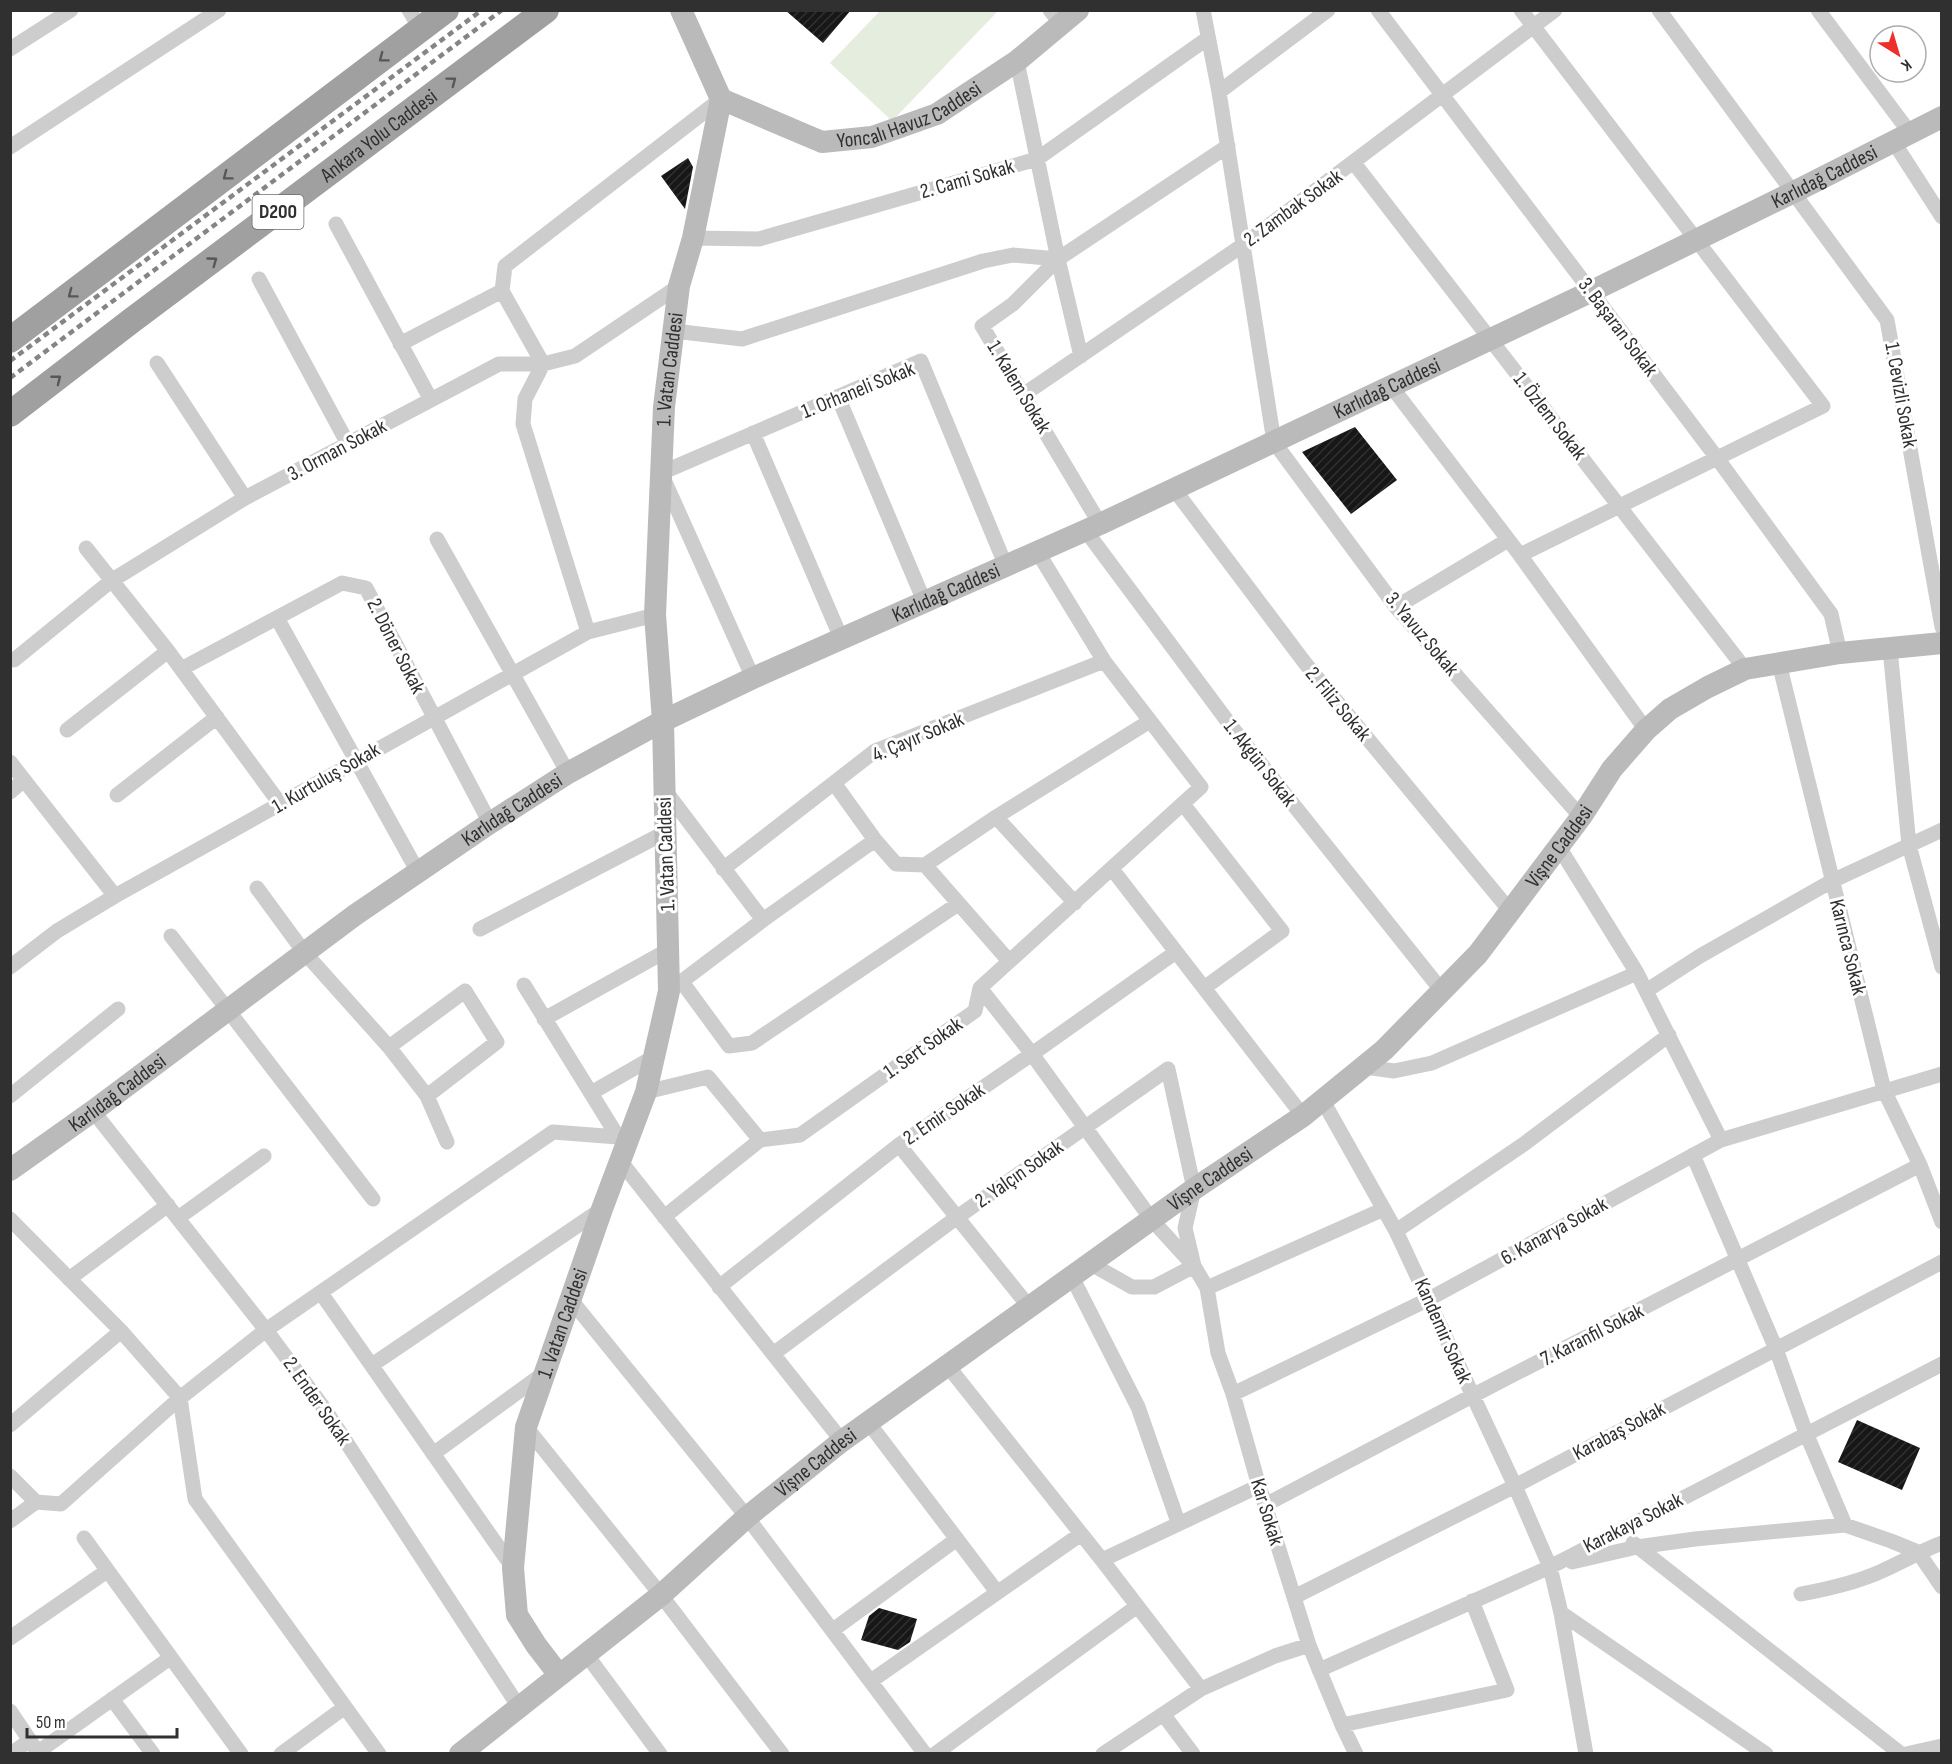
<svg xmlns="http://www.w3.org/2000/svg" width="1952" height="1764" font-family="'Sofia Sans Condensed',sans-serif">
  <style>
    .garden { fill: #e5eede }
    .building { fill: url(#building-hatch) }
    .lines { fill: none; stroke-linecap: round; stroke-linejoin: round }
    .minor { stroke: #cdcdcd; stroke-width: 15 }
    .secondary { stroke: #bababa; stroke-width: 22 }
    .trunk { stroke: #a0a0a0; stroke-width: 26 }
    .rail { stroke: #858585; stroke-width: 4.5; stroke-dasharray: 6 4.5; stroke-linecap: butt }
    .oneway { stroke: #575757 }
    .labels { text-anchor: middle; dominant-baseline: central; stroke-width: 6; stroke-linejoin: round; paint-order: stroke }
    .shield { fill: #fff; stroke: #6e6e6e; stroke-width: 1.5 }
    .shield-label { font-size: 20px; font-weight: bold; fill: #303030 }
    .street-label { font-size: 21px; fill: #303030; stroke: #fff }
  </style>
  <defs>
    <pattern id="building-hatch" width="6" height="6" patternUnits="userSpaceOnUse" patternTransform="scale(1.5)"><rect width="6" height="6" fill="#171717"/><path d="M-1 1l2-2M0 6l6-6M5 7l2-2" fill="none" stroke="#303030"/></pattern>
  </defs>
  <rect width="100%" height="100%" fill="#fff"/>
  <path class="garden" d="M880,11H998L892,121L830,63Z"/>
  <path class="building" d="M785,10H851L823,43Z
    M688,158L693,167L685,209L661,176Z
    M1355,427L1397,480L1351,514L1302,452Z
    M1857,1420L1920,1448L1902,1490L1838,1462Z
    M879,1608L917,1619L910,1642L898,1650L861,1640L869,1616Z"/>
  <g class="lines">
    <path class="minor" d="M409,10L421,30
      M1050,10L1061,24
      M1203,10L1219,92L1274,442L1396,607L1581,817
      M1378,10L1717,458L1831,614L1840,653
      M1659,10L1887,320L1942,627
      M1818,10L1910,133
      M10,49L71,10
      M1017,61L1058,259L1013,304L982,326L1100,524
      M1219,92L1328,10
      M1893,141L1942,217
      M10,147L219,10
      M1354,163L1745,669
      M336,224L431,400
      M693,238L759,239L1037,159L1208,38
      M1058,259L1228,146
      M1058,259L1081,356
      M259,279L348,444
      M502,291L543,364L525,399L523,424L588,632
      M674,331L742,339L983,261L1013,255L1058,259
      M400,344L502,291L505,266L721,99
      M157,363L245,498
      M1391,386L1520,555L1646,730
      M1023,395L1243,245L1555,10
      M838,397L924,601
      M753,433L841,638
      M1174,489L1305,663L1511,912
      M1086,531L1234,730L1442,991
      M437,539L568,773
      M86,548L168,651L281,805
      M1520,555L1823,406L1521,10
      M1396,607L1508,540
      M277,618L418,872
      M1890,649L1909,845L1942,967
      M14,660L111,581L245,498L499,364H543L575,356L679,286
      M1779,663L1884,1090L1920,1165L1942,1222
      M181,669L342,583L366,588L490,823
      M753,678L661,473L921,361L1005,564
      M67,730L168,651
      M10,762L115,896
      M834,783L875,840L896,864L925,865L1009,961
      M664,789L763,920
      M10,792L24,780
      M117,795L217,717
      M1183,804L1282,931L1204,988
      M996,817L1075,903
      M1559,847L1637,973L1721,1140
      M925,865L996,817L1150,721
      M723,869L875,751L1104,661
      M1112,869L1303,1116
      M257,888L304,952L389,1047L427,1096L447,1142
      M480,929L666,832
      M171,936L373,1199
      M10,967L57,931L115,896L588,632L655,615
      M682,982L729,1046L752,1043L958,904
      M524,985L618,1137
      M673,988L763,920L875,840
      M980,988L1032,1054L1152,1220L1194,1266L1154,1287H1132L1091,1264
      M1646,991L1700,956L1832,881L1942,830
      M544,1019L668,950
      M389,1047L465,991L497,1042L427,1096
      M1365,1067L1394,1071L1432,1063L1637,973
      M646,1092L708,1077L760,1140
      M591,1093L652,1058
      M10,1096L118,1009
      M1323,1101L1396,1231L1515,1486L1550,1567L1561,1613L1586,1754
      M93,1111L266,1330L326,1411L519,1707
      M899,1145L1030,1308
      M1693,1155L1776,1349L1806,1433L1845,1525
      M621,1162L842,1441
      M664,1217L760,1140L800,1135L975,1011L980,988L1201,787L1104,661L1037,551
      M178,1218L264,1156
      M10,1219L121,1331L180,1398L195,1499L379,1754
      M1396,1231L1524,1144L1669,1035
      M1072,1277L1138,1407L1178,1522
      M69,1279L168,1205
      M719,1287L899,1145L1032,1054L1176,952
      M1207,1288L1384,1209
      M321,1293L513,1568
      M571,1300L747,1517L925,1754
      M773,1354L956,1218L1168,1069L1194,1189L1185,1228L1194,1266L1207,1288L1218,1353L1233,1394L1259,1486L1309,1645L1342,1725L1356,1754
      M372,1365L602,1209
      M947,1365L1102,1560L1201,1689
      M1233,1394L1429,1299L1721,1140L1942,1074
      M868,1422L997,1592
      M10,1425L121,1331
      M526,1427L661,1595L782,1754
      M433,1454L544,1373
      M10,1476L36,1502L61,1504L180,1398L266,1330L553,1132L618,1137L628,1140
      M1265,1505L1472,1396L1920,1165
      M10,1521L36,1502
      M84,1538L241,1754
      M1633,1543L1901,1754
      M1918,1552L1942,1587
      M1102,1560L1259,1486
      M1572,1562L1637,1547L1695,1539L1845,1525L1891,1541L1918,1552
      M1801,1594C1828,1589 1856,1583 1882,1571C1902,1562 1921,1551 1942,1543
      M1294,1597L1515,1486L1942,1262
      M1561,1613L1766,1754
      M833,1630L957,1539
      M10,1638L107,1571
      M586,1654L660,1754
      M1319,1670L1550,1567L1942,1364
      M871,1681L1081,1534
      M112,1699L153,1754
      M10,1711L39,1754
      M1163,1714L1193,1754
      M1342,1725L1507,1690L1472,1601
      M38,1752L170,1658
      M11,1754L30,1740
      M281,1754L345,1707
      M935,1754L1136,1607
      M1103,1754L1201,1689L1275,1656L1309,1645
      M1906,1754L1942,1746"/>
    <g class="secondary">
      <path id="s1" d="M721,99L822,142L872,137L937,114L1017,61L1078,10"/>
      <path id="s2" d="M10,1170L93,1111L355,915L490,823L568,773L663,721L753,678L1100,524L1590,292L1794,192L1942,117"/>
      <path id="s3" d="M559,1675L536,1645L517,1615L513,1568L526,1427L602,1209L646,1092L669,991L663,721L655,615L664,407L679,286L693,238L721,99L681,10"/>
      <path id="s4" d="M460,1754L661,1595L747,1517L842,1441L1194,1189L1303,1116L1384,1050L1478,954L1581,817L1612,769L1646,730L1670,709L1708,687L1745,669L1840,653L1942,643"/>
    </g>
    <g class="trunk">
      <path d="M10,340L446,10"/>
      <path id="s5" d="M10,414L131,321L546,10"/>
    </g>
    <path class="rail" d="M10,361L482,10
      M10,378L502,10"/>
  </g>
  <defs><path id="oneway-chevron" d="M-2-3.5L2.5 0L-2 3.5" fill="none" stroke-width="1.6" stroke-linecap="round" stroke-linejoin="round" transform="scale(1.5)"/></defs>
  <g class="oneway">
    <use href="#oneway-chevron" transform="translate(383 58) rotate(143)"/>
    <use href="#oneway-chevron" transform="translate(452 81) rotate(-37)"/>
    <use href="#oneway-chevron" transform="translate(227 176) rotate(143)"/>
    <use href="#oneway-chevron" transform="translate(213 261) rotate(-36)"/>
    <use href="#oneway-chevron" transform="translate(72 294) rotate(143)"/>
    <use href="#oneway-chevron" transform="translate(57 379) rotate(-38)"/>
  </g>
  <g class="labels">
    <rect class="shield" x="252.5" y="195" width="51" height="34" rx="4.5"/>
    <g class="shield-label">
      <text x="278" y="212">D200</text>
    </g>
    <g class="street-label">
      <text stroke="none"><textPath href="#s1" startOffset="202">Yoncalı Havuz Caddesi</textPath></text>
      <text stroke="none"><textPath href="#s5" startOffset="462">Ankara Yolu Caddesi</textPath></text>
      <text stroke="none"><textPath href="#s2" startOffset="2076">Karlıdağ Caddesi</textPath></text>
      <text transform="translate(967 179) rotate(-16)">2. Cami Sokak</text>
      <text transform="translate(1293 208) rotate(-36)">2. Zambak Sokak</text>
      <text transform="translate(1618 327) rotate(53)">3. Başaran Sokak</text>
      <text stroke="none"><textPath href="#s3" startOffset="1344">1. Vatan Caddesi</textPath></text>
      <text transform="translate(1019 387) rotate(59)">1. Kalem Sokak</text>
      <text stroke="none"><textPath href="#s2" startOffset="1590">Karlıdağ Caddesi</textPath></text>
      <text transform="translate(858 390) rotate(-22)">1. Orhaneli Sokak</text>
      <text transform="translate(1901 395) rotate(80)">1. Cevizli Sokak</text>
      <text transform="translate(1550 416) rotate(52)">1. Özlem Sokak</text>
      <text transform="translate(337 450) rotate(-28)">3. Orman Sokak</text>
      <text stroke="none"><textPath href="#s2" startOffset="1104">Karlıdağ Caddesi</textPath></text>
      <text transform="translate(1422 634) rotate(50)">3. Yavuz Sokak</text>
      <text transform="translate(396 646) rotate(63)">2. Döner Sokak</text>
      <text transform="translate(1338 704) rotate(50)">2. Filiz Sokak</text>
      <text transform="translate(918 737) rotate(-23)">4. Çayır Sokak</text>
      <text transform="translate(1260 763) rotate(52)">1. Akgün Sokak</text>
      <text transform="translate(326 778) rotate(-30)">1. Kurtuluş Sokak</text>
      <text stroke="none"><textPath href="#s2" startOffset="618">Karlıdağ Caddesi</textPath></text>
      <text stroke="none"><textPath href="#s4" startOffset="1432">Vişne Caddesi</textPath></text>
      <text transform="translate(666 854) rotate(-92)">1. Vatan Caddesi</text>
      <text transform="translate(1848 947) rotate(76)">Karınca Sokak</text>
      <text transform="translate(923 1048) rotate(-35)">1. Sert Sokak</text>
      <text stroke="none"><textPath href="#s2" startOffset="132">Karlıdağ Caddesi</textPath></text>
      <text transform="translate(944 1114) rotate(-34)">2. Emir Sokak</text>
      <text transform="translate(1019 1174) rotate(-35)">2. Yalçın Sokak</text>
      <text stroke="none"><textPath href="#s4" startOffset="946">Vişne Caddesi</textPath></text>
      <text transform="translate(1554 1231) rotate(-29)">6. Kanarya Sokak</text>
      <text stroke="none"><textPath href="#s3" startOffset="372">1. Vatan Caddesi</textPath></text>
      <text transform="translate(1443 1331) rotate(66)">Kandemir Sokak</text>
      <text transform="translate(1592 1335) rotate(-27)">7. Karanfil Sokak</text>
      <text transform="translate(317 1401) rotate(55)">2. Ender Sokak</text>
      <text transform="translate(1619 1431) rotate(-28)">Karabaş Sokak</text>
      <text stroke="none"><textPath href="#s4" startOffset="460">Vişne Caddesi</textPath></text>
      <text transform="translate(1267 1512) rotate(73)">Kar Sokak</text>
      <text transform="translate(1633 1523) rotate(-27)">Karakaya Sokak</text>
    </g>
  </g>
  <rect width="1952" height="1764" fill="none" stroke="#303030" stroke-width="24"/>
  <g transform="translate(1898 54) rotate(143)"><circle r="28" fill="#ffffff" stroke="#acacac" stroke-width="1.5"/>
  <path d="M0-4.5L10 22L0 15L-10 22Z" fill="#ed302c"/>
  <text y="-9" font-size="16" font-weight="bold" text-anchor="middle" fill="#303030">K</text>
  </g>
  <path d="M27 1728v9h150v-9" fill="none" stroke="#303030" stroke-width="3"/>
  <text x="36" y="1728" font-size="18" fill="#303030" stroke="#ffffff" stroke-width="4.5" paint-order="stroke">50 m</text>
</svg>
